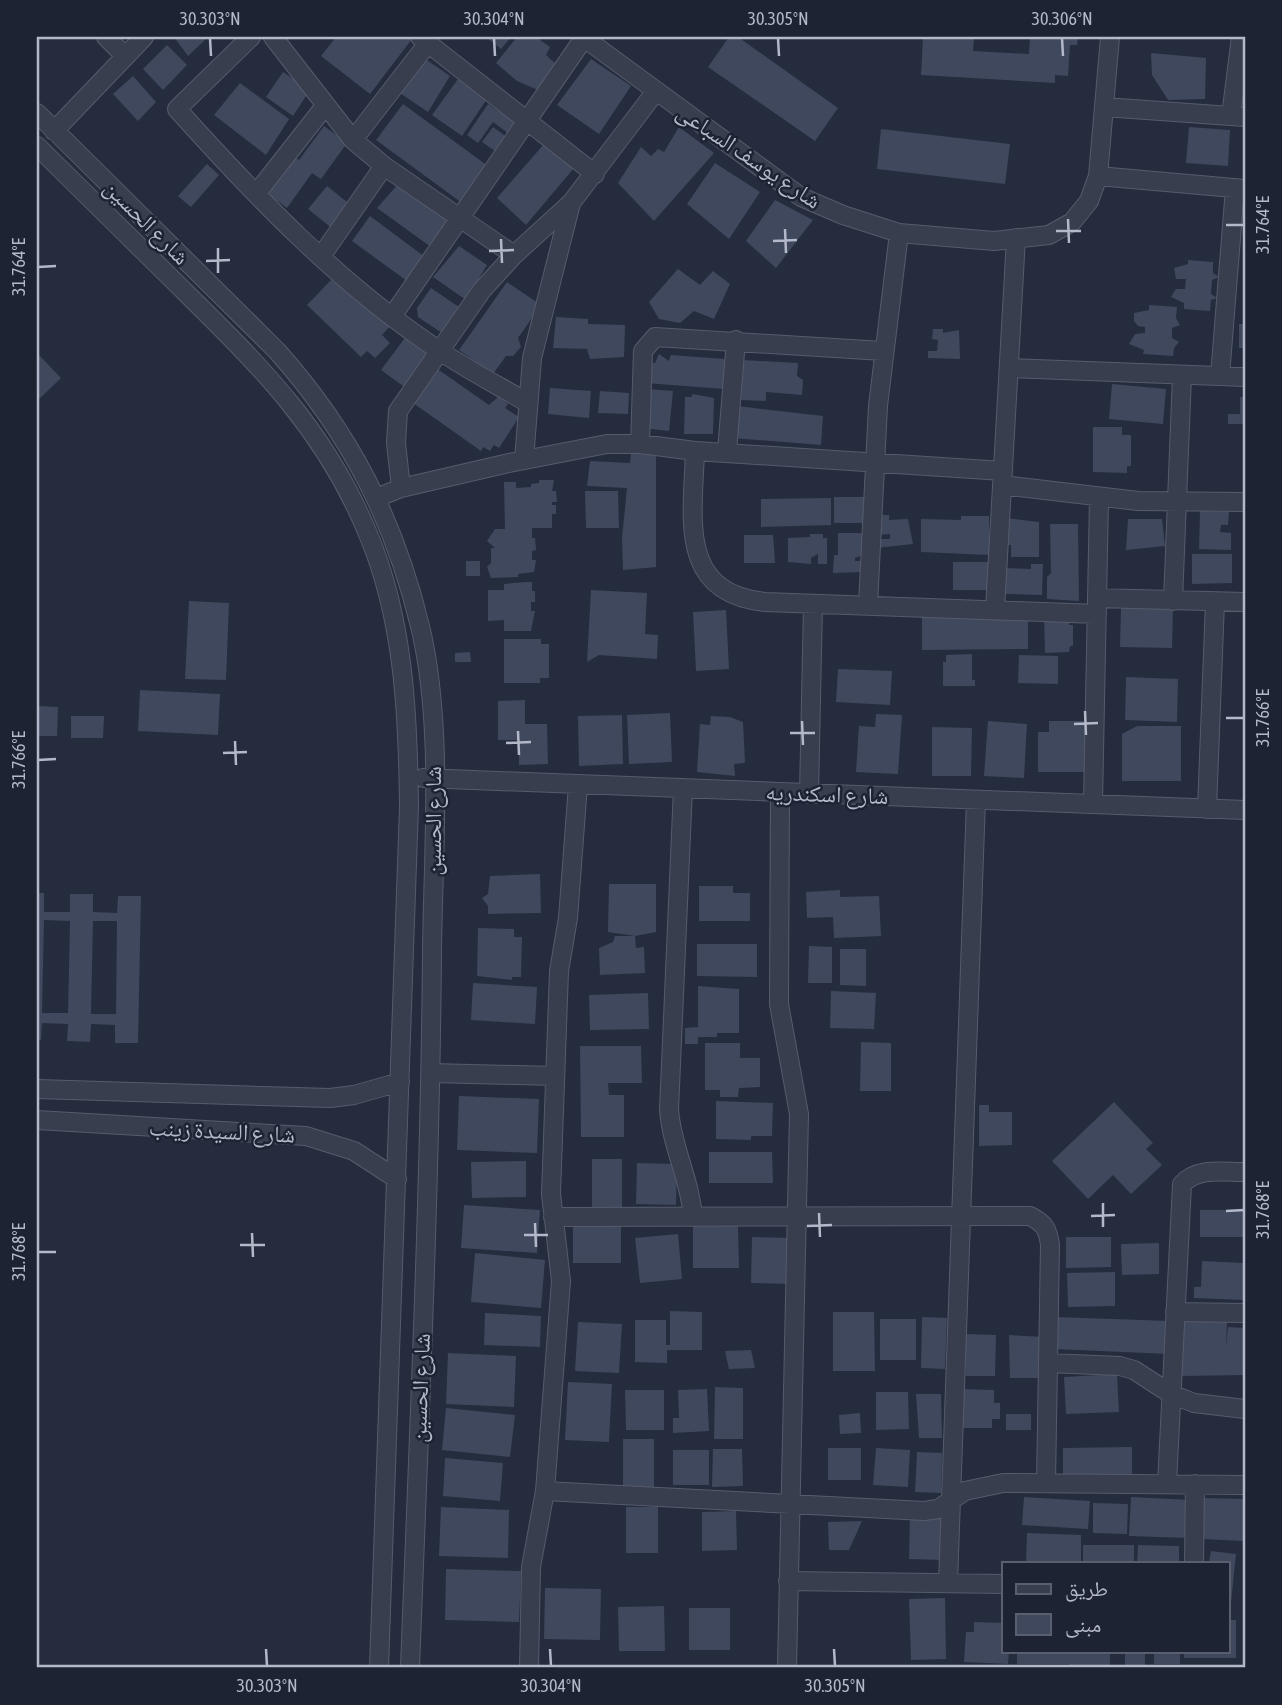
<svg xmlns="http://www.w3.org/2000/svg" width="1282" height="1705" font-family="'Asap Condensed','Noto Naskh Arabic',sans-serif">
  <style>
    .building { fill: #40485e; fill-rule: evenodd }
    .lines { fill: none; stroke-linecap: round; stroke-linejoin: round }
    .minor-casing { stroke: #565c6c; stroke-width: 20 }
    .minor { stroke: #383e4e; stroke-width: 18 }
    .ticks { fill: none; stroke: #b4b9c9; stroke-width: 2.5 }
    .labels { text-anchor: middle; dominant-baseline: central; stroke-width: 5; stroke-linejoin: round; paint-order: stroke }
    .street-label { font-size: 23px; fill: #b4b9c9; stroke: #1d2333 }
    .neatline { fill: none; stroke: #b4b9c9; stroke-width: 2.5 }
    .ticks-label { font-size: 18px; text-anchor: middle; fill: #b4b9c9 }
  </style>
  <rect width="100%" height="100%" fill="#242c3e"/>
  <path class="building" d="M174,37H208L188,56Z
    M336,37H409L412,39L370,94L321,56Z
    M486,37H511L501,49Z
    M517,37H536L550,47L546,55L556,64L538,90L517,81L496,63Z
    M729,37H738L838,108L815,141L708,67Z
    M923,37L974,38L973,51L1029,54L1030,37H1078L1077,45H1070L1068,76L1055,75V83L921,75Z
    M167,45L187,65L163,90L143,69Z
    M1151,53L1206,58L1205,99L1168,100L1152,75Z
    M424,58L450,76L428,112L397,91Z
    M591,59L631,86L599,134L557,105Z
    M283,72L310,90L293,116L266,97Z
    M133,76L156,102L138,121L113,94Z
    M458,79L487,99L462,136L432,115Z
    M240,83L289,119L266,155L214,115Z
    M403,104L488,166L462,203L376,140Z
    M488,104L520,126L513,137L493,122L478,143L467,135Z
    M324,126L347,143L321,179L312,173L287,208L265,192L292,155L299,160Z
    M493,127L512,141L502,156L482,142Z
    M679,127L714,153L654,221L618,183L641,147L651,156L658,149L664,152Z
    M1189,127L1230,130L1228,166L1186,163Z
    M881,129L1010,144L1005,184L877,169Z
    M544,144L574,168L526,225L497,198Z
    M715,163L760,192L729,239L687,204Z
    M207,164L219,175L191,207L178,196Z
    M399,183L452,218L431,247L377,208Z
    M327,186L352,206L334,230L308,209Z
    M775,200L813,220L776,268L746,241Z
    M370,216L425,257L407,281L352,241Z
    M459,246L487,265L466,300L433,277Z
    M1188,260L1213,262V273L1219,277L1212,280L1211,294L1217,298L1211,300L1210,311L1184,309V303L1171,297L1176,289H1185L1186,279H1176L1174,268L1188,264Z
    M678,269L700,285L713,271L730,284L714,319L694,311L680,323L659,319L649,302Z
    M343,276L392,324L382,335L390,343L375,358L367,351L361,357L307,305L331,280L335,283Z
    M507,282L541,305L518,338L521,347L513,356H506L493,374L459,350Z
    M431,288L462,309L445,335L418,317L417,308Z
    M1149,305L1177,307L1176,318L1180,325L1172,328V338L1179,342L1174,348L1173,356L1143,354L1144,350L1129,344L1135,334L1145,333V327L1138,326L1134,321V313L1149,310Z
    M556,317L588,319V324L625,325L624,357L590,359L587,349L553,348Z
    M1239,324H1245V348H1239Z
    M933,329H943V333L959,330L960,359L928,358V351H937L938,340L932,339Z
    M407,335L436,357L410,391L381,370Z
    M37,353L61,378L37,401Z
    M659,354L669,361L671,355L725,359L723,389L646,383L651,372L649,362L655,363Z
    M743,360L798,363L797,376L803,380L802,395L766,392V401L741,400Z
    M436,368L489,405L498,397L508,404L505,408L519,417L499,448L494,445L490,451L483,447L481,451L413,403Z
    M1112,384L1166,389L1163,424L1109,419Z
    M550,388L591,391L589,418L548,414Z
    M647,389L673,391L669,431L643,428Z
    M600,391L629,393L628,414L598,413Z
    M692,394L714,398L713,434H684L685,397H692Z
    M1240,397H1245V424H1228V414H1240Z
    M737,406L823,416L821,445L732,438Z
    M1093,427H1122V435H1131V466H1127V473L1093,472Z
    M631,453L656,455V567L623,570L622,538L627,488L587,486L590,461L630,463Z
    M539,480H554L552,491H556L557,502H552V505H556V514H552V528H532V538H535L536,550L532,551V560H536L534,572L518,574V577L491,578L487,567L491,563V548H495L487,541L495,529H505L504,482H516V488L531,487V484L539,483Z
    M585,491H618L619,528H586Z
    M834,497H864L865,523H834Z
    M831,498V525L761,527V499Z
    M1200,511L1229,512L1228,525H1221L1220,532L1231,533V550L1199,549Z
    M875,515H889V520L908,519L913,544L876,548V539H890V534L875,535Z
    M961,516H989V555L921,552V519L961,520Z
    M1006,518L1039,522V557H1011V545H1006Z
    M1128,519H1162L1165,546L1126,550Z
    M1050,524H1078L1079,601L1047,599V577L1051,573Z
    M838,533H863V555L855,558V561H863V572L833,573L834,555H838Z
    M810,534H823V538H827V564H818V554L811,558V564L788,562V538L810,537Z
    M744,535H773L775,563H744Z
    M1192,554H1232V583L1192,584Z
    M466,561H480V576H466Z
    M953,562H990V590H953Z
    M1031,564H1043L1042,595L1004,594V568L1031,569Z
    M525,582H532V591H535V602H531V611H535L531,631H504V620L488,621V590H504V584Z
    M591,590L647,593L645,634L658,635L657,659L599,655L587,662Z
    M189,601L229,603L226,680L185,679Z
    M1121,608L1173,609L1172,648L1120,647Z
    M726,610L729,669L696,671L693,612Z
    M1044,615H1069V625H1073V646H1070L1069,652L1045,653Z
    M1028,616V649L922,650V617Z
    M504,639H541V644H549V678H540V683H504Z
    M470,652L471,662H455V653Z
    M972,654V680H975V686H943V662H946V655Z
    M1019,655L1058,656V684L1018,683Z
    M838,669L892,671L890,705L836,702Z
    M1126,677L1178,679L1177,722L1125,720Z
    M140,690L220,694L218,735L138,731Z
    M525,700V724H547L548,764L519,765V740H498V701Z
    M37,706L58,707L57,736H37Z
    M670,713L672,762L629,764L627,715Z
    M876,714L902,715L898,774L856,772L859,726L875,727Z
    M622,715L623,764L579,766L578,716Z
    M71,716H104L103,738H71Z
    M711,716L730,717L743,722L745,763L734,764L735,776L697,772L700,724L710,725Z
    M988,721L1027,724L1024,778L984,776Z
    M1049,721H1090V772H1038V732H1049Z
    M1137,726H1181V781H1122V734Z
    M932,727L972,728L971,776H932Z
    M540,874L541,913L488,914V906L482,898L488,894L490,876Z
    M609,884H656V932L635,936L608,932Z
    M699,886H733V893H750V921H699Z
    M840,890V897L879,896L881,936L834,938L833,917L807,918L806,892Z
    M37,893H44V912H70V894H93V912L117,913L118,896H141L138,1043H115V1025L91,1024L90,1042L67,1041L68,1024L42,1023L41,1040H37ZM44,920L70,921L68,1013H42ZM93,921H117L116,1014H91Z
    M478,928L514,929V937H522L521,977H512V980L477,976Z
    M615,936H635L636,948L644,947L645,973L600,975L599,948L613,942Z
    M697,944H757V977L697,976Z
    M809,946L832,947V983H808Z
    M840,949H866V986L840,985Z
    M473,983L537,987L535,1024L471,1020Z
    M698,986L739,989V1033H717V1037H698V1044H685V1028L698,1027Z
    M831,991L876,993L874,1029L830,1028Z
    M648,993L649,1029L590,1030L589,995Z
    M861,1042L891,1043V1091H860Z
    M705,1043H740V1058H760V1087L739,1088L738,1097H720V1090H705Z
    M580,1046H641L642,1083H608L609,1095H624V1137H581Z
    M459,1096L539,1099L537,1153L457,1150Z
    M716,1101L773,1103L772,1136H751V1140L716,1139Z
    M1114,1102L1153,1143L1146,1149L1162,1165L1131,1194L1113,1175L1088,1199L1052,1161Z
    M979,1105H989V1112H1012V1145L979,1146Z
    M709,1152H772L773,1183H709Z
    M592,1159H622V1208H592Z
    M526,1161V1197L472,1198L471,1162Z
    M637,1163L677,1164L676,1205L636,1204Z
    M464,1205L540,1210L537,1253L461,1248Z
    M1200,1210H1245V1237H1200Z
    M693,1223L738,1226L739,1268H693Z
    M573,1226H621V1263H573Z
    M678,1234L682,1279L640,1283L635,1238Z
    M752,1237L790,1238V1284L751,1283Z
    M1066,1237H1111V1267L1066,1268Z
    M1159,1243V1274L1122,1275L1121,1244Z
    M475,1253L545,1260L541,1308L471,1302Z
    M1202,1261L1244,1263L1243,1300L1194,1298V1287H1201Z
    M1115,1272V1306L1068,1307L1067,1273Z
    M670,1311L702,1312V1350H667V1363L635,1362V1320H666V1345H670Z
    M833,1312H874L875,1371H833Z
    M485,1313L541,1316L540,1347L484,1345Z
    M922,1317L947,1318L945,1369L921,1368Z
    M1055,1317L1170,1321L1169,1354L1054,1349Z
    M880,1319H916V1360H880Z
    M1181,1321L1227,1322L1226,1348L1228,1327L1245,1328V1375L1180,1376Z
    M578,1322L622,1324L619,1373L575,1371Z
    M966,1334L996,1335L995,1376H966Z
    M1009,1335L1044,1337V1378H1010Z
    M751,1350L755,1368L729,1369L725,1351Z
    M448,1353L516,1356L514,1407L446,1404Z
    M1117,1374L1119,1412L1066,1414L1064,1377Z
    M568,1382L612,1384L609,1442L565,1440Z
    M715,1387L743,1388V1439H714Z
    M707,1389L709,1431L673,1433V1418H679L678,1390Z
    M962,1389L994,1390V1403H1000V1419H992V1428H962Z
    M625,1390H664V1430H626Z
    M876,1392H908L909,1429L876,1430Z
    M916,1394H941L942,1438H919Z
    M446,1408L515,1415L510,1457L442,1450Z
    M860,1413L861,1433L840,1434L839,1415Z
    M1006,1414H1031V1430H1006Z
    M623,1439H654V1489H623Z
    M1132,1447V1475L1063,1476V1448Z
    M828,1448H861V1480H828Z
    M876,1448L910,1450L908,1487L873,1485Z
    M713,1449H742L743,1486L712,1487Z
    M673,1450H709V1485H673Z
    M917,1452L942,1453L941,1493L915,1492Z
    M445,1458L503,1463L500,1501L443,1496Z
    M1024,1497L1090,1501L1088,1529L1022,1525Z
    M1131,1497L1191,1500L1189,1538L1129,1536Z
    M1203,1498L1245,1499V1541L1201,1539Z
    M1093,1503L1128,1504L1127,1534L1093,1533Z
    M441,1507L509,1510L508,1558L439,1556Z
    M626,1507H658V1553H626Z
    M736,1511L737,1550L702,1551V1512Z
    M910,1513H944L943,1560L909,1559Z
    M862,1521L849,1550H829L828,1522Z
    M1027,1533L1081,1535V1563H1026Z
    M1083,1545H1134V1563H1083Z
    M1138,1545L1179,1546V1563H1137Z
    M1211,1551L1236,1554L1231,1603L1228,1602V1563H1209Z
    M446,1569L521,1571L519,1622L445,1620Z
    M545,1588L601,1589L600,1640L544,1639Z
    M945,1598L946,1659L911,1660L909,1599Z
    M664,1606L665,1651H619L618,1607Z
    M689,1608H730V1650H689Z
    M1228,1620H1236V1658H1184V1651H1228Z
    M974,1622L1004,1623V1651H1009L1008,1664L964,1662L966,1632H974Z
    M1017,1651H1110V1667L1069,1668V1664H1017Z
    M1125,1651H1145V1668H1125Z
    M1154,1651H1180V1664H1154Z"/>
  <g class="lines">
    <g class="minor-casing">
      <path id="minor" d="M106,37L125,56
        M251,37L177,109C256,197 341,286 440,351C468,370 499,386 528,403
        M273,37L353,140L384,166L514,255
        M420,37L595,174
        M583,37L801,197L843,215L899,233L994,241L1049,235L1072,222L1089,201L1098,176L1110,37
        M1104,107L1245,117
        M37,113L277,351C350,433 394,519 420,626C444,726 433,850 432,952C430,1191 419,1430 410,1668
        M1231,116L1241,37
        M54,131L144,37
        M353,140L428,43
        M37,146C85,193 132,240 180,287C260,366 325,429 368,534C404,619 408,715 409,806L379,1668
        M1098,176L1245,189
        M256,194L325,106
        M322,255L384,166
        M393,315L584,38
        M1009,368L1245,377
        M1220,376L1235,188
        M640,444L643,351L655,337L883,351
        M695,451C693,517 677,593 765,602L1097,614
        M727,451L736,340
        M524,460L532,358L571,203
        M1002,485L1138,501L1245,502
        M401,488L396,443L398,411L482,290L514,255L571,203L656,91
        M376,498L401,488L509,463L607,444H640L695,451L1003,471
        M1097,598L1245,602
        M1173,601L1182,375
        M868,605L878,406L899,233
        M995,610L1016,238
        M423,778L1245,810
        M683,788L669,1110C672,1148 690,1179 693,1217
        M780,792L779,1004L799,1114L787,1668
        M809,794L813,604
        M1093,804L1099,498
        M1207,809L1215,602
        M431,1073L555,1076
        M37,1089L330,1098L354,1095L400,1082
        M37,1120L306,1136L354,1151L397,1179
        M553,1217L1030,1216C1044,1223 1048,1229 1050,1245L1046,1483
        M1175,1312L1245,1313
        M1048,1363L1120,1366L1134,1370L1171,1394L1194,1403L1245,1409
        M1167,1484L1182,1184C1198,1167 1223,1172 1245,1172
        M545,1491L924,1511L938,1509L965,1491L1003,1483L1245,1485
        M1194,1563L1195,1484
        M788,1581L1004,1584
        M948,1583L976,800
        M529,1668L531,1567L545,1491L561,1281L551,1194L559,971L568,918L578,785"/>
    </g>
    <use href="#minor" class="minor"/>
  </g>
  <path class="ticks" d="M210,38L211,56M494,38L495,56M778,38L779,56M1062,38L1063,56M1068,219L1069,243M1226,225H1244M785,229L786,253M1056,231H1081M501,239L502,263M773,241L797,240M218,248V273M489,251L514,250M206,261L230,260M38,267L56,266M1085,711L1086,735M1226,718H1244M802,721L803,745M1074,724L1098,723M518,731L519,755M790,733H815M235,741L236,765M506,743L531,742M223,753L247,752M38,760L56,759M1103,1203V1227M1226,1211L1244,1210M819,1213L820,1237M1091,1216L1115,1215M535,1223L536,1247M807,1226L832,1225M252,1233L253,1257M524,1235H548M240,1245H265M38,1252H56M266,1649L267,1666M550,1649L551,1666M834,1649L835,1666"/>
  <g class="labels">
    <g class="street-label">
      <text transform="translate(749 156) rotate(34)">شارع يوسف السباعى</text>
      <text transform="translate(147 222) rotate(45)">شارع الحسين</text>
      <text transform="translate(827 794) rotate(2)">شارع اسكندريه</text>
      <text transform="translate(433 821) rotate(-90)">شارع الحسين</text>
      <text transform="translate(222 1131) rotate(3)">شارع السيدة زينب</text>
      <text transform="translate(420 1388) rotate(-88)">شارع الحسين</text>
    </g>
  </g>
  <rect width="1282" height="1705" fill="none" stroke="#1d2333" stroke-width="77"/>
  <rect x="1002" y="1562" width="228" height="91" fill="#1d2333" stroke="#595f6f" stroke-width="2"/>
  <rect x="1016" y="1584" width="35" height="10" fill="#383e4e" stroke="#595f6f" stroke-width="2"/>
  <text x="1065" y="1596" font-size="21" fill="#b4b9c9">طريق</text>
  <rect x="1016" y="1614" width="35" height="21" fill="#40485e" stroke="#595f6f" stroke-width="2"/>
  <text x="1065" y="1632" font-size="21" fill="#b4b9c9">مبنى</text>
  <rect x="38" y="38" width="1206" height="1628" class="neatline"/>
  <g class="ticks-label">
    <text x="210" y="25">30.303°N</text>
    <text x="494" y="25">30.304°N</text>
    <text x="778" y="25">30.305°N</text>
    <text x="1062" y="25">30.306°N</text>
    <text transform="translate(1263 225) rotate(-90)" y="6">31.764°E</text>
    <text transform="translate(19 267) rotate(-90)" y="6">31.764°E</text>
    <text transform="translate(1263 718) rotate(-90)" y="6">31.766°E</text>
    <text transform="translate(19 760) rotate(-90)" y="6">31.766°E</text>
    <text transform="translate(1263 1210) rotate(-90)" y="6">31.768°E</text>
    <text transform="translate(19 1252) rotate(-90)" y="6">31.768°E</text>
    <text x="267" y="1692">30.303°N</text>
    <text x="551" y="1692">30.304°N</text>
    <text x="835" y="1692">30.305°N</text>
  </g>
</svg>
